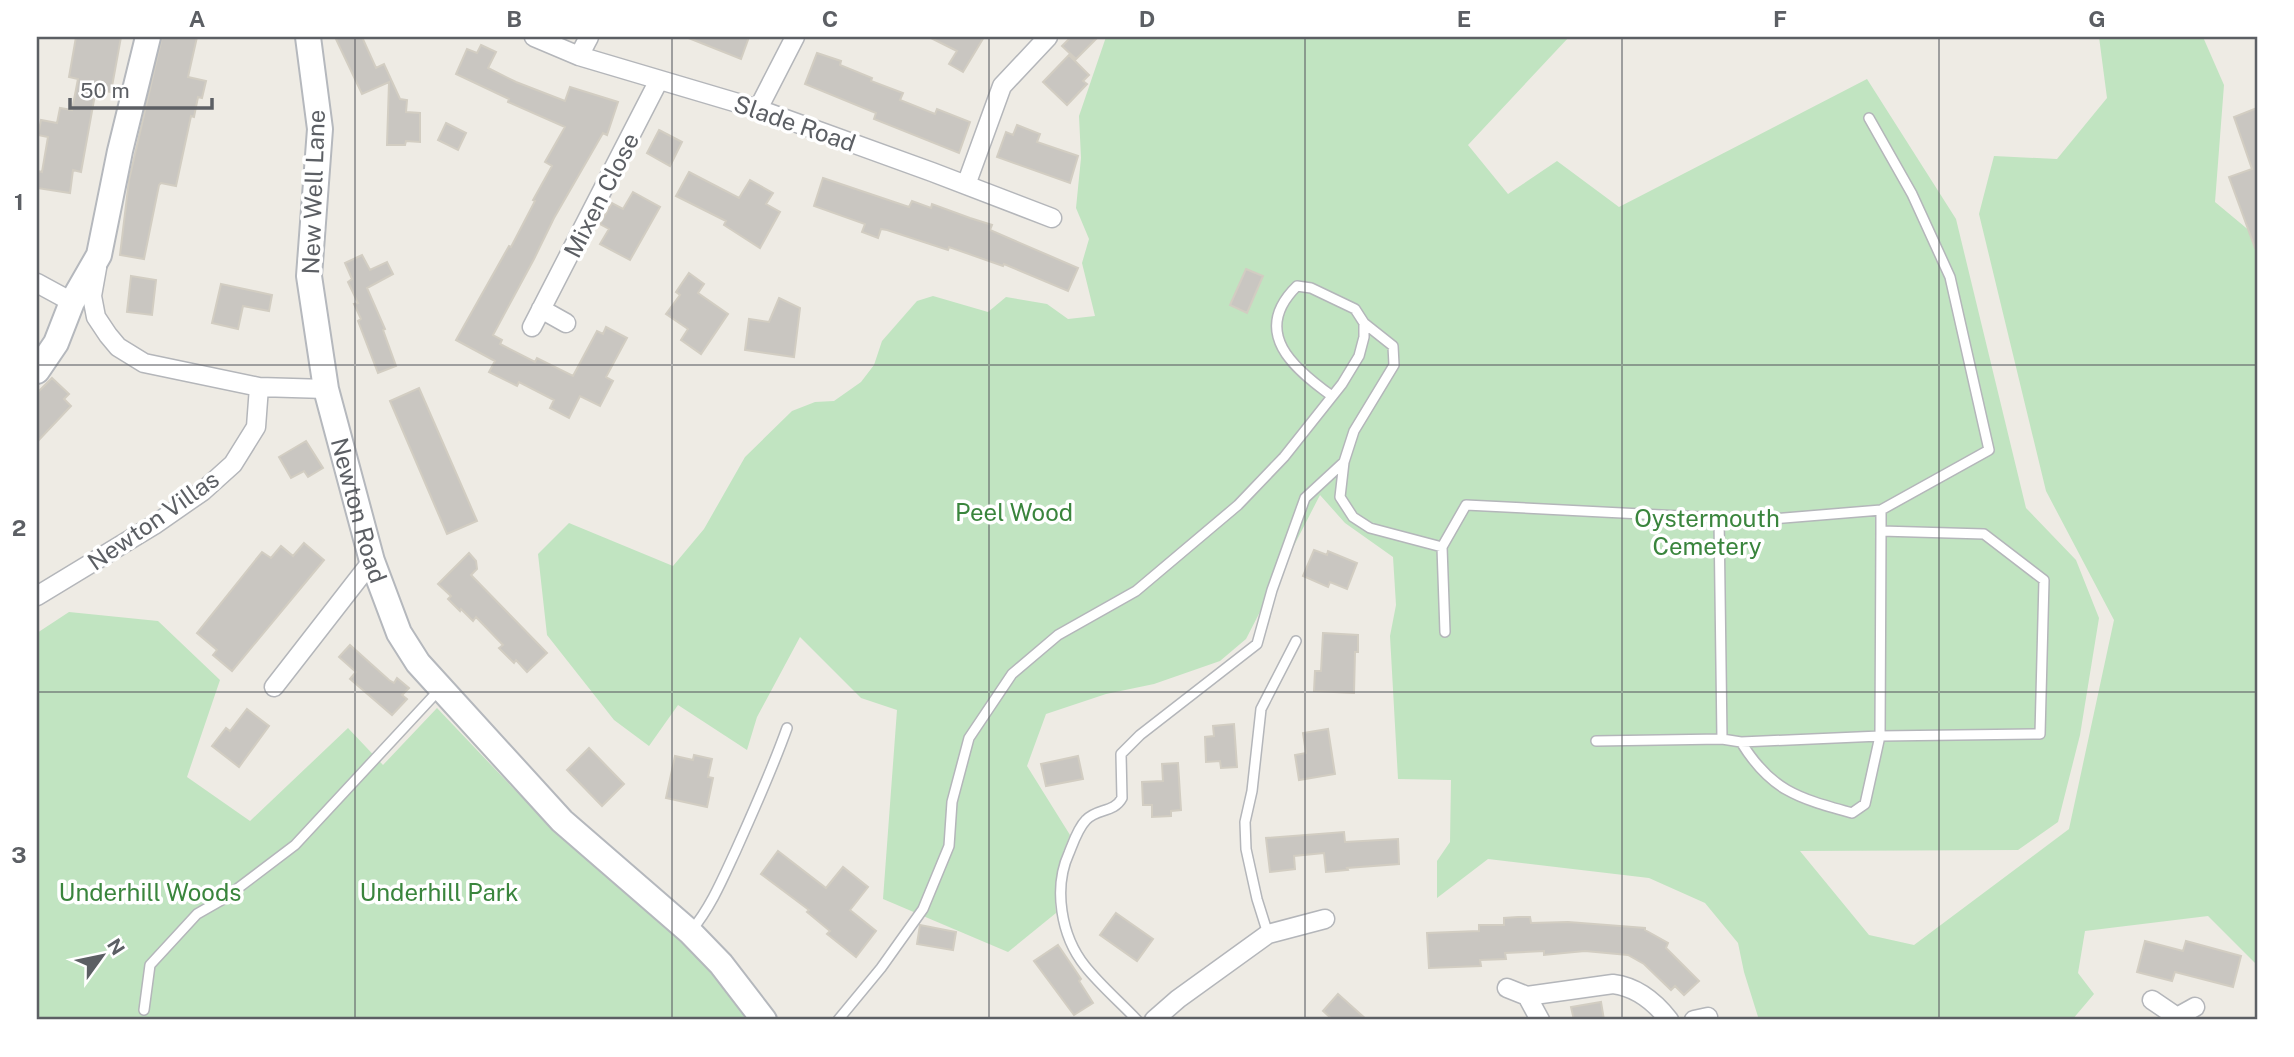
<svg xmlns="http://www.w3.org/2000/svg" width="2294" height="1057" font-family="'Public Sans',sans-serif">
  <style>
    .green { fill: #c1e4c1 }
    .building { fill: #c9c6c1; stroke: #d2cdc2; stroke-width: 2 }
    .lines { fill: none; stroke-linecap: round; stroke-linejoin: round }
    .lane-casing { stroke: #b4b6ba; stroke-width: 12 }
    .street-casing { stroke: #b4b6ba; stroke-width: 21 }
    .secondary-casing { stroke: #b5b8bd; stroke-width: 28 }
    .lane { stroke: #fff; stroke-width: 9 }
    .street { stroke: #fff; stroke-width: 18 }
    .secondary { stroke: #fff; stroke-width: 24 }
    .grid { fill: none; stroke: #5c5f64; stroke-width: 2; stroke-opacity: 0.55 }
    .labels { text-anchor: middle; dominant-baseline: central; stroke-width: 7; stroke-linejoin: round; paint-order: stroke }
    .street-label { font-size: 24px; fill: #5c5f64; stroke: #fff }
    .park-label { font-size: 24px; fill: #3a853d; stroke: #fff }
    .neatline { fill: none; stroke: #5c5f64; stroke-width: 2.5 }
    .grid-label { font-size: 23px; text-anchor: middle; font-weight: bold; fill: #5c5f64 }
  </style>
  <rect width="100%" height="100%" fill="#eeebe4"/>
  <path class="green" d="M1106,37H1569L1468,145L1508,194L1557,161L1619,207L1867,79L1956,219L2026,508L2076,560L2099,618L2080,735L2058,822L2018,850L1800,851L1869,935L1914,945L2069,829L2114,620L2046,491L1979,214L1994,156L2057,159L2107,98L2099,37H2203L2224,85L2215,202L2257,237V965L2208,916L2085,931L2078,973L2094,994L2072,1020H1759L1744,972L1738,943L1705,903L1649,878L1488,859L1437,898V861L1450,842L1451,780L1398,779L1390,636L1396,605L1393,557L1345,523L1320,495L1246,639L1220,661L1154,684L1106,694L1046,714L1027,766L1070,835C1058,863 1053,882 1056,913L1008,952L883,899L897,710L861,698L800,637L757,717L747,750L678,705L649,746L614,720L547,635L538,554L569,523L673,566L704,529L745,457L792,411L815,402L834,401L861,382L874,365L882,341L917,301L933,296L988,312L1006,297L1047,304L1068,319L1095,316L1082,263L1089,239L1076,208L1081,158L1079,116Z
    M69,612L158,621L220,680L187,777L250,821L348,728L383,765L437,708L513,788L592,864L684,940L751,1020H37V633Z"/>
  <path class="building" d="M76,37H121L111,92L96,89L81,172L73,170L70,193L37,188L38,171L42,172L48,137L38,135L41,120L57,123L60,108L72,110L78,79L69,77Z
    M162,37H197L188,77L206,81L202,98L198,97L194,117L191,116L176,186L161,183L159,185L144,259L120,255L129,180Z
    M335,37H362L376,68L384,64L400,99L407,100L406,112L420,113V142L406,141L405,145H387L389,82L362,94Z
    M686,37H749L741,59Z
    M929,37H984L963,72L949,64L957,51Z
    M1071,37H1098L1076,59L1062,46Z
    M481,45L496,52L488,68L516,82L565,101L570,87L618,102L607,135L603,133L554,218L534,259L493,335L502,340L500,344L535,362L537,358L573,376L597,331L603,334L606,327L627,338L606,377L613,381L600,406L580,396L569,418L550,408L554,400L519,382L517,386L489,372L495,361L456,340L509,246L511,247L535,201L533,200L552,166L545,162L565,127L508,102L509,99L456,74L467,49L477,53Z
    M817,53L841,61L840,65L872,78L871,81L903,93L900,100L935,114L937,109L970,122L959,153L874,119L876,113L805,84Z
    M1069,55L1089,75L1083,81L1087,84L1067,105L1043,82Z
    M2257,108V248H2255L2229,177L2252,169L2234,117Z
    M446,123L466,133L458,150L438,140Z
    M1017,125L1040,134L1037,142L1078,156L1070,183L997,157L1006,132L1013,135Z
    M659,130L682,142L670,166L647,153Z
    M689,172L739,198L750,180L773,193L766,204L780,212L760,248L724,225L726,221L676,196Z
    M823,178L909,207L912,201L931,208L932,204L970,218L992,225L990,230L1078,268L1068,291L1004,264L1003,266L949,247L948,250L887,230L881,229L878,238L862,232L865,224L814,206Z
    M633,192L660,207L630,260L600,244L609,229L600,224L612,203L623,209Z
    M362,255L370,270L387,262L393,274L367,288L385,329L383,330L396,366L378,373L358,321L361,319L354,304L358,303L348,282L352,279L345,263Z
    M1246,269L1263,276L1247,313L1230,305Z
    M689,273L704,284L698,293L728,314L701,354L681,340L688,329L666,314L680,295L676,292Z
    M131,276L156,280L152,315L127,312Z
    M221,284L272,295L269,311L243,306L238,329L212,323Z
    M779,298L800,308L794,357L745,350L749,319L769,322Z
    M52,378L69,394L64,399L71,406L37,442V393Z
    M419,388L477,521L447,534L390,401Z
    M306,441L323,468L308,477L304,471L291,478L279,457Z
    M304,543L324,560L232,671L213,655L217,650L197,633L262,552L271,558L281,546L293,556Z
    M1314,550L1327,555L1328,551L1357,563L1347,589L1330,582L1328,587L1303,576Z
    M469,553L476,561L477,569L471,575L547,653L527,672L516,660L514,663L499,648L503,645L476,617L473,621L461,609L460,611L448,599L451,596L438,584Z
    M1323,633L1358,635V652H1355L1354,693L1314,691L1315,671H1321Z
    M350,645L389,680L394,683L397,678L409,688L402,695L407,699L392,715L350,679L356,672L339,657Z
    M247,709L269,726L239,767L212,746L226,728L230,731Z
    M1234,724L1237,767L1221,768L1220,761L1206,762L1205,737L1214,736L1213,726Z
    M1328,729L1335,774L1299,780L1295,755L1306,753L1303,733Z
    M589,748L624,784L602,806L567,770Z
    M694,755L712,759L708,777L713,778L707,807L666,798L675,756L693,760Z
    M1078,756L1083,779L1046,786L1041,764Z
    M1178,763L1181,810L1171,811V816L1152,817V805H1143L1142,782L1163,781L1162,764Z
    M1344,832L1345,842L1398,839L1399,864L1347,868L1348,870L1326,872L1324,853L1294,856L1295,869L1270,872L1266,838Z
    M778,851L826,888L843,867L868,887L850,910L876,931L856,957L827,934L830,931L807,912L809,910L761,874Z
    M1116,913L1153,939L1137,961L1100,935Z
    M1518,917H1530L1531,923L1568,922L1645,928V930L1668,943L1666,948L1699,981L1684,995L1675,986L1671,990L1644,964L1628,955L1585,951L1544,955V951L1505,953L1506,959L1480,960L1481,966L1429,968L1427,933L1479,931V925H1504V918Z
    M920,925L956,932L953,950L917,944Z
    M2145,941L2183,951L2186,941L2241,956L2233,987L2175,972L2172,981L2137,972Z
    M1058,945L1081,979L1079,981L1093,1003L1074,1015L1034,961Z
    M1338,994L1367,1020H1333L1323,1011Z
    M1601,1002L1604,1020H1574L1571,1007Z"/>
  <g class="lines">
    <g class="lane-casing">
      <path id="lane" d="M1364,323L1393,346L1394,365L1354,431L1344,462L1340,497L1353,517L1370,528L1442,547
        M1881,510V531
        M1719,518L1722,739
        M1445,632L1442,547L1466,505L1759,520L1881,510L1989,450L1950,277L1912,194L1869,118
        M1596,741L1722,739L1741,742L1880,736L2040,734L2044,580L1984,534L1881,531L1880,736L1865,804L1852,813C1798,798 1771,791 1741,742
        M691,931C711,907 723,878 736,850C754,810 772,770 787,728
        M1268,934L1257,899L1246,849L1245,822L1252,791L1261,709L1296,641
        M144,1010L150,965L197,914L225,898L295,845L439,690
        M838,1020L881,968L923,909L949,846L952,802L969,738L1012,674L1058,635L1136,591L1238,505L1284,457L1342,384L1359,356L1364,337V323L1355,309L1311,288L1297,286C1250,332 1294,369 1332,396
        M1137,1020C1120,1002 1100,985 1085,966C1061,936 1053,888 1069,853C1073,843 1078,828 1086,820C1097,808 1114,813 1122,798L1121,754L1140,735L1257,644L1272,590L1305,498L1344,462"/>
    </g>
    <g class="street-casing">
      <path id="street" d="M534,37L579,56L758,109L932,172L1052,218
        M579,56L589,37
        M758,109L795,37
        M966,185L1002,86L1048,37
        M97,268L92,296L96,317L108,335L118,347L144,363L259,387L326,389
        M37,283L72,302
        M541,309L566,323
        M532,327L659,80
        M37,596L154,525L203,491L233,464L256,427L259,387
        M274,687L372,561
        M1507,988L1527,996L1613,984C1637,987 1655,1002 1669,1020
        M1527,996L1540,1020
        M2152,1000L2177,1017
        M1154,1020L1178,999L1268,934L1325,919
        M1694,1020L1708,1017
        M2175,1020L2177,1017L2195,1007"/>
    </g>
    <g class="secondary-casing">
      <g id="secondary">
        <path id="s1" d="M308,37L320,129L309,276L326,389L372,561L399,633L418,663L562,821L690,932L721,964L764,1020"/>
        <path d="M37,371L56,343L72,302L99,255L120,151L148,37"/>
      </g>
    </g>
    <use href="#lane" class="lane"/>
    <use href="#street" class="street"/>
    <use href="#secondary" class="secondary"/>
  </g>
  <path class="grid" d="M355,37V1020M672,37V1020M989,37V1020M1305,37V1020M1622,37V1020M1939,37V1020M37,365H2257M37,692H2257"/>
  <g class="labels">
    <g class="street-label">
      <text transform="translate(795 123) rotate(19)">Slade Road</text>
      <text transform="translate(313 192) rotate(-88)">New Well Lane</text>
      <text transform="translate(601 195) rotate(-63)">Mixen Close</text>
      <text stroke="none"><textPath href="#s1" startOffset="480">Newton Road</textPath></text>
      <text transform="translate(153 520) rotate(-35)">Newton Villas</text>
    </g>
    <g class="park-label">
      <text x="1014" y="512">Peel Wood</text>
      <text x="1707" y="518">Oystermouth<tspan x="1707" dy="28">Cemetery</tspan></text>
      <text x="150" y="892">Underhill Woods</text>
      <text x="439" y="892">Underhill Park</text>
    </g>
  </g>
  <rect width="2294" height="1057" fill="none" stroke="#ffffff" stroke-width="77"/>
  <g transform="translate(102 956) rotate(57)" stroke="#ffffff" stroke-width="5" paint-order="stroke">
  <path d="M0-5L12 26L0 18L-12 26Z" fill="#5c5f64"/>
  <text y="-10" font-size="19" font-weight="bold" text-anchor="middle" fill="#5c5f64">N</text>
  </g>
  <path d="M70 98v10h142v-10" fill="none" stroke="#5c5f64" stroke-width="3.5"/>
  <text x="80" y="98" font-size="21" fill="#5c5f64" stroke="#ffffff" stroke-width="5" paint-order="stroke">50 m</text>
  <rect x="38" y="38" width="2218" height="980" class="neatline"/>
  <g class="grid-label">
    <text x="197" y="27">A</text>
    <text x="514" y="27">B</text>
    <text x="830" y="27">C</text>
    <text x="1147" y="27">D</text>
    <text x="1464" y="27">E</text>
    <text x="1780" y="27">F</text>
    <text x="2097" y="27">G</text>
    <text x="19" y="210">1</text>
    <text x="19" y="536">2</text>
    <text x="19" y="863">3</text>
  </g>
</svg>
